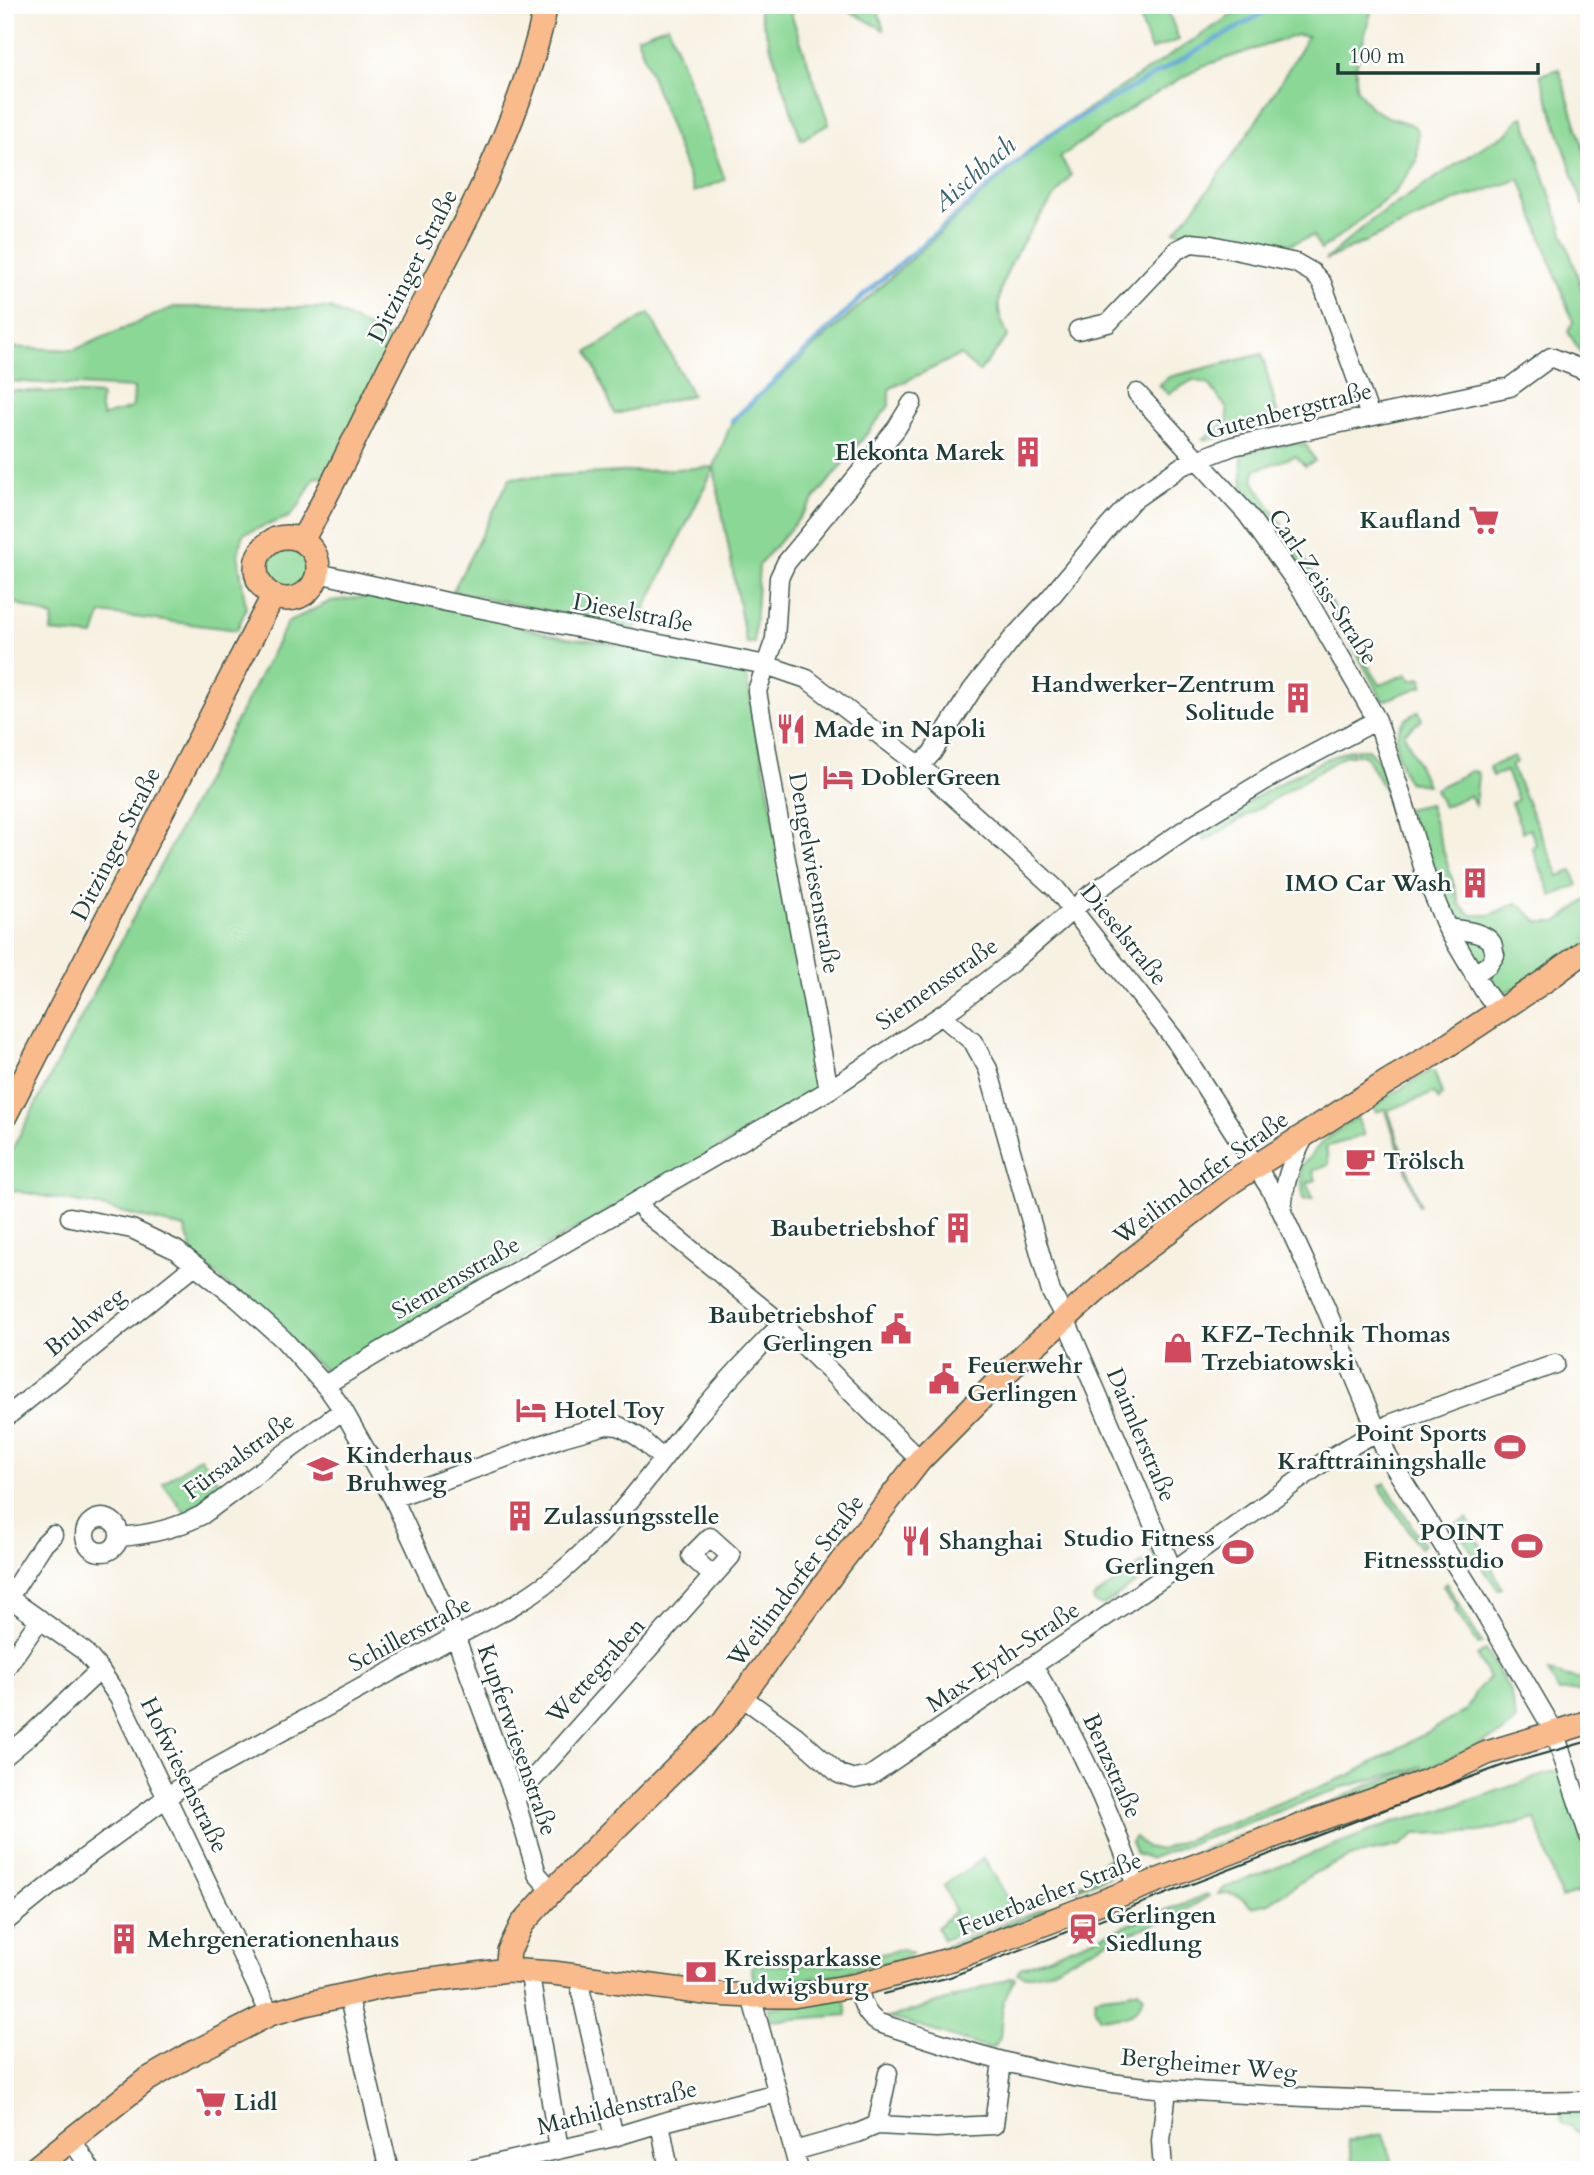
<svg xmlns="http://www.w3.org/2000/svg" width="1594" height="2175" font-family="Cardo,serif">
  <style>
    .green { fill: #8bd896; stroke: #558a65; stroke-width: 2 }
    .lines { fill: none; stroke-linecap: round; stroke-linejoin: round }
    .stream { stroke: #64a7d8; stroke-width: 4.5 }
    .minor-casing { stroke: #3f584e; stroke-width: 21 }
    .major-casing { stroke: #3f584e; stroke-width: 26 }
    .minor { stroke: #fff; stroke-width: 18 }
    .major { stroke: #fabb8c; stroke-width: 23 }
    .tram { stroke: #1f3d34; stroke-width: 2 }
    .labels { text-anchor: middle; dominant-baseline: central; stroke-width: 5; stroke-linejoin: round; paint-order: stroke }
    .street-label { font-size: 24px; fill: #1f3d34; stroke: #fff }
    .poi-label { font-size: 24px; font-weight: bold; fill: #1f3d34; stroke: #fff; text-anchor: start }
    .water-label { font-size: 26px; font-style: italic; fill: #37626d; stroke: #fff }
  </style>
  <rect width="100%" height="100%" fill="#fff"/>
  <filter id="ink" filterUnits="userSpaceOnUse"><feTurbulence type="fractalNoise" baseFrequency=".0143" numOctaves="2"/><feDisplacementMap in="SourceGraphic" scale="14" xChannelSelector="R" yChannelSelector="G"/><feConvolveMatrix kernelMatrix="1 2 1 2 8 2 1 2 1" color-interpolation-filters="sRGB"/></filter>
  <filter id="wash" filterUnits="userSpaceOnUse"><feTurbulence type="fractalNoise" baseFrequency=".00686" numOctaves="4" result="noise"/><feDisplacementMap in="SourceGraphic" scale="28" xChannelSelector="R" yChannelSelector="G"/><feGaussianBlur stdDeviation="1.57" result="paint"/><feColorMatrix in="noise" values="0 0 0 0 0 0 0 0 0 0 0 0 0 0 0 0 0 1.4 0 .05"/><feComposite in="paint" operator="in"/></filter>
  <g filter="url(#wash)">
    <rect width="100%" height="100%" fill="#f7f1e2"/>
    <path class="green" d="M757,5H788L829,124L801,140Z
      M839,5H876L884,30Z
      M1135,5H1166L1179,40L1151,50Z
      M1247,5H1373L1356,67V87L1369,106L1385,116L1413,125L1418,131L1417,161L1395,192L1331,243L1321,250L1313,236L1276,249L1175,231C1227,170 1268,105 1308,36L1297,35L1203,66L1140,102L1060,157L1071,175C1048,206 995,270 999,310C1000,319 1005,328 1008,336L979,372L960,355L889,389V406L796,522L759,565L754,643H746L714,468L635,629L453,591L510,478L714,467L732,421L1047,136Z
      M668,25L725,180L694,192L637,37Z
      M1559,69L1589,167V203L1583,205L1540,75Z
      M1524,117L1589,310V365L1568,332L1573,322L1520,179L1457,200L1325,260L1373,219L1487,144L1508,133L1518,119Z
      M174,307L330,308L396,342L329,476L314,478L299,506L289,517L243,534L238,554L246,609L237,630L101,613L94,636L51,632L53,617L5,599V390L101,395L100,406L103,417C113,411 124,413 133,406L134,388L5,381V347L74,350Z
      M649,313L692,395L615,414L588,352Z
      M1262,354L1280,423L1208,440L1203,439L1228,420L1227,409L1209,384L1193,380L1168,394L1159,385L1169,377Z
      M1293,443L1306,445L1315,461L1305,466L1296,456L1255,470L1253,481L1301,553L1380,685L1407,674L1412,680L1422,678L1423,686L1383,701L1333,610L1288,545L1243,487L1241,453Z
      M266 569a22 22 0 1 1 44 0a22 22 0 1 1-44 0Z
      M366,597C409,601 447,606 489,617C522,626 554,639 589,640L726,662L746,675L772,809L820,1091L325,1371L193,1254L185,1228L102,1207L5,1189V1163L288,622L331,601Z
      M1419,711L1422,720L1404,733L1427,785L1408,782C1399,765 1389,737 1404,721C1408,717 1414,714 1419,711Z
      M1353,749V755H1346L1205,841L1200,833C1233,810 1267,790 1303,771C1319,763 1335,754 1353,749Z
      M1356,749H1368L1377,759L1403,835H1400L1385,791L1365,755H1356Z
      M1514,756L1517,762L1511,765L1559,876L1572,871L1578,885L1552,896L1532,848L1536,844L1530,829L1523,832L1511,803L1518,800L1506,771L1493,776L1489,767Z
      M1471,771L1477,772L1478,776L1475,805L1470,795L1443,807L1435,789Z
      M1429,804L1460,905L1472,915H1489L1517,903L1539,922H1557L1589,898V947L1549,978L1501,993L1474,975L1406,809Z
      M1430,1071H1434L1442,1094L1439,1100L1434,1093L1388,1110L1420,1205L1419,1206L1385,1109L1376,1112L1373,1106Z
      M1357,1117L1364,1135L1326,1147L1329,1164L1313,1170L1316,1180L1307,1183L1313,1198L1303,1200L1301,1167L1322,1142Z
      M200,1457L222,1486L185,1513L163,1483Z
      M1385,1483L1424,1545L1420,1548L1379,1486Z
      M1467,1518L1502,1588L1498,1590L1454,1525Z
      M1152,1533L1159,1550L1156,1569L1103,1606L1095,1603L1093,1598L1153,1556L1145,1536Z
      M1446,1583L1482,1643L1478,1645L1455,1610L1457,1606L1443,1586Z
      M1486,1650L1510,1691L1516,1720L1503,1733L1417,1773L1174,1867L1173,1861L1306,1810L1317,1809L1369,1785L1423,1766L1344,1787L1149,1859L1136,1854L1131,1842L1135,1837L1146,1847L1160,1850L1352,1774L1466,1711L1476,1691L1489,1678L1477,1656Z
      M1548,1672L1589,1682V1690L1559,1692Z
      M1561,1769L1589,1855V1889L1561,1898L1536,1819L1481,1832L1416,1834L1401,1845L1350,1857L1314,1873L1269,1903L1252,1907C1241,1896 1234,1893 1218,1894L1224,1888L1396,1821L1439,1811Z
      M1111,1857L1113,1860L1114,1868L1110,1876L1035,1903L1055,1890L1078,1885L1102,1874L1106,1875L1103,1861Z
      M984,1858L1017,1914L943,1940L937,1928L955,1911L944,1885Z
      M1207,1894L1209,1896L1172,1918L1110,1940L1047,1972L1025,1976L1017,1973L1020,1968Z
      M1062,1902H1070L927,1959L937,1949Z
      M903,1949L913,1953L903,1959L837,1974L791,1981H753L752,1965H835Z
      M1013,1977L1015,1978L1003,2001L1000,2038L994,2048H987L908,2023L888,2018L963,1995Z
      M1138,1990L1144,1996C1134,2020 1122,2018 1099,2017L1094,2007L1095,1998C1110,1993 1123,1996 1138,1990Z
      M844,1997L847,2015L769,2021L768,2008Z
      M1560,2102L1589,2109V2143L1571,2126L1562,2124Z
      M1383,2134L1394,2170H1366L1363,2162L1354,2165L1348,2141Z"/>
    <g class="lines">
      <path class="stream" d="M732,421L864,295L1047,136L1277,5"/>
    </g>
  </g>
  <g filter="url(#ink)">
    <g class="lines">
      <g class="minor-casing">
        <path id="minor" d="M1078,330L1108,323L1177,250L1191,243L1211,245L1296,263L1313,273L1322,283L1370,416
          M1137,393L1247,514L1302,590L1377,720L1402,796L1427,880L1447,928L1483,989L1499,1011
          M318,573L447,602L766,665L807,679L920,766L1056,889L1175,1040L1271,1190L1282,1212L1319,1292L1388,1457L1475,1596L1554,1731L1589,1836
          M920,766L932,753L972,690L1012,639L1049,599L1110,525L1132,501L1182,466L1233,446L1510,387L1551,357L1586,371
          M1447,928C1459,930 1484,931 1492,943C1493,945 1494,953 1495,955L1489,964L1474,975
          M941,1015L973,1042L988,1069L1051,1292L1065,1318L1173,1571
          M829,1090L776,805L757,691L775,639L779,578L786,563L896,429L912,403
          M639,1200L645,1212L782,1324L920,1460
          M1282,1212C1284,1181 1291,1162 1305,1136
          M70,1217L132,1229L176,1250L238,1299L283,1339L329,1390L343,1410L393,1498L449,1619L515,1799L537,1874L552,1891
          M325,1385L444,1313L829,1090L955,1006L1011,963L1091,894L1190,826L1274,775L1377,720
          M5,1418L190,1269L198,1267
          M393,1498L563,1437L606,1425L619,1426L637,1436L663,1459
          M85 1535a17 17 0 1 1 34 0a17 17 0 1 1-34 0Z
          M119,1537C149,1535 175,1529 202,1515L343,1410
          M5,1595L84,1651L100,1670L119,1698L270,2014
          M9,1597L42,1546L53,1535
          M1033,1666C1076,1736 1111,1811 1137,1889
          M5,1669L40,1619
          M742,1697L796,1736L839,1774L855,1779L870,1776L1173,1571L1325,1461L1390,1424L1555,1364
          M5,1756L34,1732L100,1670
          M515,1799L731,1556L710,1537L691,1556L713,1576
          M5,1922L83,1859L181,1787L441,1644C485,1621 532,1599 569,1565C612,1527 646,1480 681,1436C712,1397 747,1359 782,1324
          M529,1970L559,2149
          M582,1976L581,1992L614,2137
          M857,1985C862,2000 864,2015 879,2023C938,2042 997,2062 1058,2074C1125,2088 1195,2091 1264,2095C1372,2101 1481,2103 1589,2101
          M348,1994L389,2170
          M751,1996L799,2170
          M888,2073L877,2125L936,2128L994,2125L1002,2061
          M660,2123L669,2170
          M72,2140L91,2170
          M794,2151L858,2133L877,2125
          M469,2170L614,2137L660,2123L777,2093
          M1163,2170L1161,2141L1167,2090"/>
      </g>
      <g class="major-casing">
        <path id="major" d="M256 568a31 31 0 1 1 62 0a31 31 0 1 1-62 0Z
          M302,540C337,480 366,413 398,351C456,239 520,130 546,5
          M5,1116L273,596
          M507,1970L509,1951L522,1924L552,1891L723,1722L841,1562L920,1460L1025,1354L1128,1263L1233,1181L1387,1082L1436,1053L1549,978L1589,948
          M33,2170L145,2081L191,2054L270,2014L305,2004L387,1986L507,1970L553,1973L713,1994L751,1996H793L857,1985L952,1959L1292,1829L1427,1781L1487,1753L1589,1722"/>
      </g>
      <use href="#minor" class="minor"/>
      <use href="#major" class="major"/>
      <path class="tram" d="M883,1994L950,1977L1452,1784L1504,1765L1589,1741"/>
    </g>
  </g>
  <defs>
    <g id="building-bare" transform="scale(2.415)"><path d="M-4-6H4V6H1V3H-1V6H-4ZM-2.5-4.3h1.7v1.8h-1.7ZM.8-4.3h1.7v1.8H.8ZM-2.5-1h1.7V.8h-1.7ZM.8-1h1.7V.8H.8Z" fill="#d1495b" stroke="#fff" stroke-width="2.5" paint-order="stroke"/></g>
    <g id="supermarket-bare" transform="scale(2.415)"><path d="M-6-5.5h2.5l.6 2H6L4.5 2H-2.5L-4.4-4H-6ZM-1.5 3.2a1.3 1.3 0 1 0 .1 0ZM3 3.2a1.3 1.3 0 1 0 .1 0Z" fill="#d1495b" stroke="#fff" stroke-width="2.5" paint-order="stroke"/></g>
    <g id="restaurant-bare" transform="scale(2.415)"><path d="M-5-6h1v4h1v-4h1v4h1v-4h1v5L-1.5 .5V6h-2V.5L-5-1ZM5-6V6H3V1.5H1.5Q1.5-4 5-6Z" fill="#d1495b" stroke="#fff" stroke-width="2.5" paint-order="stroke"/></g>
    <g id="hotel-bare" transform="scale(2.415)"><path d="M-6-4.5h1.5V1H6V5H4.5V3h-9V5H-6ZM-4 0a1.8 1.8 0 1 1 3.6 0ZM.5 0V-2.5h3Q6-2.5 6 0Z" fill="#d1495b" stroke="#fff" stroke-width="2.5" paint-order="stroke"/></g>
    <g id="cafe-bare" transform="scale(2.415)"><path d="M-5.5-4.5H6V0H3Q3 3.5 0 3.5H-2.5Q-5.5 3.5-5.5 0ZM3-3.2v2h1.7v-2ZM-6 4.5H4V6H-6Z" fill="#d1495b" stroke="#fff" stroke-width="2.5" paint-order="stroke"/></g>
    <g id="civic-bare" transform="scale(2.415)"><path d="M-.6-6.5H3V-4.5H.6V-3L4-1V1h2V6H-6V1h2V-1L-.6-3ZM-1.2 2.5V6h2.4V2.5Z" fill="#d1495b" stroke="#fff" stroke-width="2.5" paint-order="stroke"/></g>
    <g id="shop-bare" transform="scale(2.415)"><path d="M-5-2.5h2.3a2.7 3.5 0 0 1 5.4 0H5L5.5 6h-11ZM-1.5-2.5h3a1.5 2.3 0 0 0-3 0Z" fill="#d1495b" stroke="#fff" stroke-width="2.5" paint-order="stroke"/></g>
    <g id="stadium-bare" transform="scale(2.415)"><path d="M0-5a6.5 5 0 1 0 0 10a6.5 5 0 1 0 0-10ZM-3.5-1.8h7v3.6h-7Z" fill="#d1495b" stroke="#fff" stroke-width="2.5" paint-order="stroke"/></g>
    <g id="school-bare" transform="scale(2.415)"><path d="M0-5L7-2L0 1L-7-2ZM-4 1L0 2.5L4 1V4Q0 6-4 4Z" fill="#d1495b" stroke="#fff" stroke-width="2.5" paint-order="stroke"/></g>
    <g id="station-bare" transform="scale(2.415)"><path d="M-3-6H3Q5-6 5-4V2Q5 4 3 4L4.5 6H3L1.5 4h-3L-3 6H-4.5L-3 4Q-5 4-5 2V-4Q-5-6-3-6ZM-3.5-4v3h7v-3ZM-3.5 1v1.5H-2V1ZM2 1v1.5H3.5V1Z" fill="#d1495b" stroke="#fff" stroke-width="2.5" paint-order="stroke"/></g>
    <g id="bank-bare" transform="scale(2.415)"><path d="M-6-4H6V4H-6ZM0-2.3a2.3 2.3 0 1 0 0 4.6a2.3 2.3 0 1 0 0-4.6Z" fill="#d1495b" stroke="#fff" stroke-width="2.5" paint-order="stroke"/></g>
  </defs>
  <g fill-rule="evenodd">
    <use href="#building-bare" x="1028" y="452"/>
    <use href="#supermarket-bare" x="1484" y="520"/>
    <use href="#building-bare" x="1298" y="698"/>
    <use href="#restaurant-bare" x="791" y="729"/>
    <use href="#hotel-bare" x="838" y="777"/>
    <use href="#building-bare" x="1475" y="883"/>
    <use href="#cafe-bare" x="1360" y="1161"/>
    <use href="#building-bare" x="958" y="1228"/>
    <use href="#civic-bare" x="896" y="1329"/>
    <use href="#shop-bare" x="1178" y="1348"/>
    <use href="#civic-bare" x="944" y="1379"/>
    <use href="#hotel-bare" x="531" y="1410"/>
    <use href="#stadium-bare" x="1510" y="1447"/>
    <use href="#school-bare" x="323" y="1469"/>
    <use href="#building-bare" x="520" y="1516"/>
    <use href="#restaurant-bare" x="916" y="1541"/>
    <use href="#stadium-bare" x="1527" y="1546"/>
    <use href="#stadium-bare" x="1238" y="1552"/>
    <use href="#station-bare" x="1083" y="1929"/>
    <use href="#building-bare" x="124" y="1939"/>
    <use href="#bank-bare" x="701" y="1972"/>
    <use href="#supermarket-bare" x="211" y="2102"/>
  </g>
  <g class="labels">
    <g class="street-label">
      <text transform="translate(413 266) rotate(-63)">Ditzinger Straße</text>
      <text transform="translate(1289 411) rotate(-14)">Gutenbergstraße</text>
      <text transform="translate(1323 587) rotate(57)">Carl-Zeiss-Straße</text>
      <text transform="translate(633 613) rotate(11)">Dieselstraße</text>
      <text transform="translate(116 844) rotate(-63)">Ditzinger Straße</text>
      <text transform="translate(814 873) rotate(80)">Dengelwiesenstraße</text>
      <text transform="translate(1124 935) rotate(51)">Dieselstraße</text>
      <text transform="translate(937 984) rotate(-35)">Siemensstraße</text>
      <text transform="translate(1201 1178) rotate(-36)">Weilimdorfer Straße</text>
      <text transform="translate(456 1278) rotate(-30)">Siemensstraße</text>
      <text transform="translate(85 1322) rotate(-39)">Bruhweg</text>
      <text transform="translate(1141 1435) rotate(67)">Daimlerstraße</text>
      <text transform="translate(239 1456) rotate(-36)">Fürsaalstraße</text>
      <text transform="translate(796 1581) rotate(-53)">Weilimdorfer Straße</text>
      <text transform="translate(410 1634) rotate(-28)">Schillerstraße</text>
      <text transform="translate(1003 1657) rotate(-34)">Max-Eyth-Straße</text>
      <text transform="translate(596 1671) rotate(-48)">Wettegraben</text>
      <text transform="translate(517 1740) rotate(71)">Kupferwiesenstraße</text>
      <text transform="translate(1112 1766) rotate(66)">Benzstraße</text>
      <text transform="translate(184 1775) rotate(64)">Hofwiesenstraße</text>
      <text transform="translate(1050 1894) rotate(-21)">Feuerbacher Straße</text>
      <text transform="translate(1209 2065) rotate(5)">Bergheimer Weg</text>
      <text transform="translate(617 2108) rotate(-14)">Mathildenstraße</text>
    </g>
    <g class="poi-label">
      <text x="1005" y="452" text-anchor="end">Elekonta Marek</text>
      <text x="1461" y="520" text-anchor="end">Kaufland</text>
      <text x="1275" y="684" text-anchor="end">Handwerker-Zentrum<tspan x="1275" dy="28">Solitude</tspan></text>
      <text x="814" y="729">Made in Napoli</text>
      <text x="861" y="777">DoblerGreen</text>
      <text x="1452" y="883" text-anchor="end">IMO Car Wash</text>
      <text x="1383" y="1161">Trölsch</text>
      <text x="935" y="1228" text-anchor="end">Baubetriebshof</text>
      <text x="873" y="1315" text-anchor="end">Baubetriebshof<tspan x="873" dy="28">Gerlingen</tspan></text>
      <text x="1201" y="1334">KFZ-Technik Thomas<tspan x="1201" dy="28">Trzebiatowski</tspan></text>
      <text x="967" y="1365">Feuerwehr<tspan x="967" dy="28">Gerlingen</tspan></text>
      <text x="554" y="1410">Hotel Toy</text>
      <text x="1487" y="1433" text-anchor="end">Point Sports<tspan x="1487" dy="28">Krafttrainingshalle</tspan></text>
      <text x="346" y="1455">Kinderhaus<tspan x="346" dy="28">Bruhweg</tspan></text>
      <text x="543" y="1516">Zulassungsstelle</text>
      <text x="1504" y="1532" text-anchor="end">POINT<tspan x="1504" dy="28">Fitnessstudio</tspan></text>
      <text x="1215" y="1538" text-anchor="end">Studio Fitness<tspan x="1215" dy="28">Gerlingen</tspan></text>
      <text x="939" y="1541">Shanghai</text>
      <text x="1106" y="1915">Gerlingen<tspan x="1106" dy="28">Siedlung</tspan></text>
      <text x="147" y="1939">Mehrgenerationenhaus</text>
      <text x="724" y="1958">Kreissparkasse<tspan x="724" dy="28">Ludwigsburg</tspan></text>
      <text x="234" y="2102">Lidl</text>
    </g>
    <g class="water-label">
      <text transform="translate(974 174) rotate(-41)">Aischbach</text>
    </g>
  </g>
  <rect width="1594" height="2175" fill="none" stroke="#fff" stroke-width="28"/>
  <path d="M1338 63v10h200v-10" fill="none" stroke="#1f3d34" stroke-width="3.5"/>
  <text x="1349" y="63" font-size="21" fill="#1f3d34" stroke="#ffffff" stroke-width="5" paint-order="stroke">100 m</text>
</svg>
